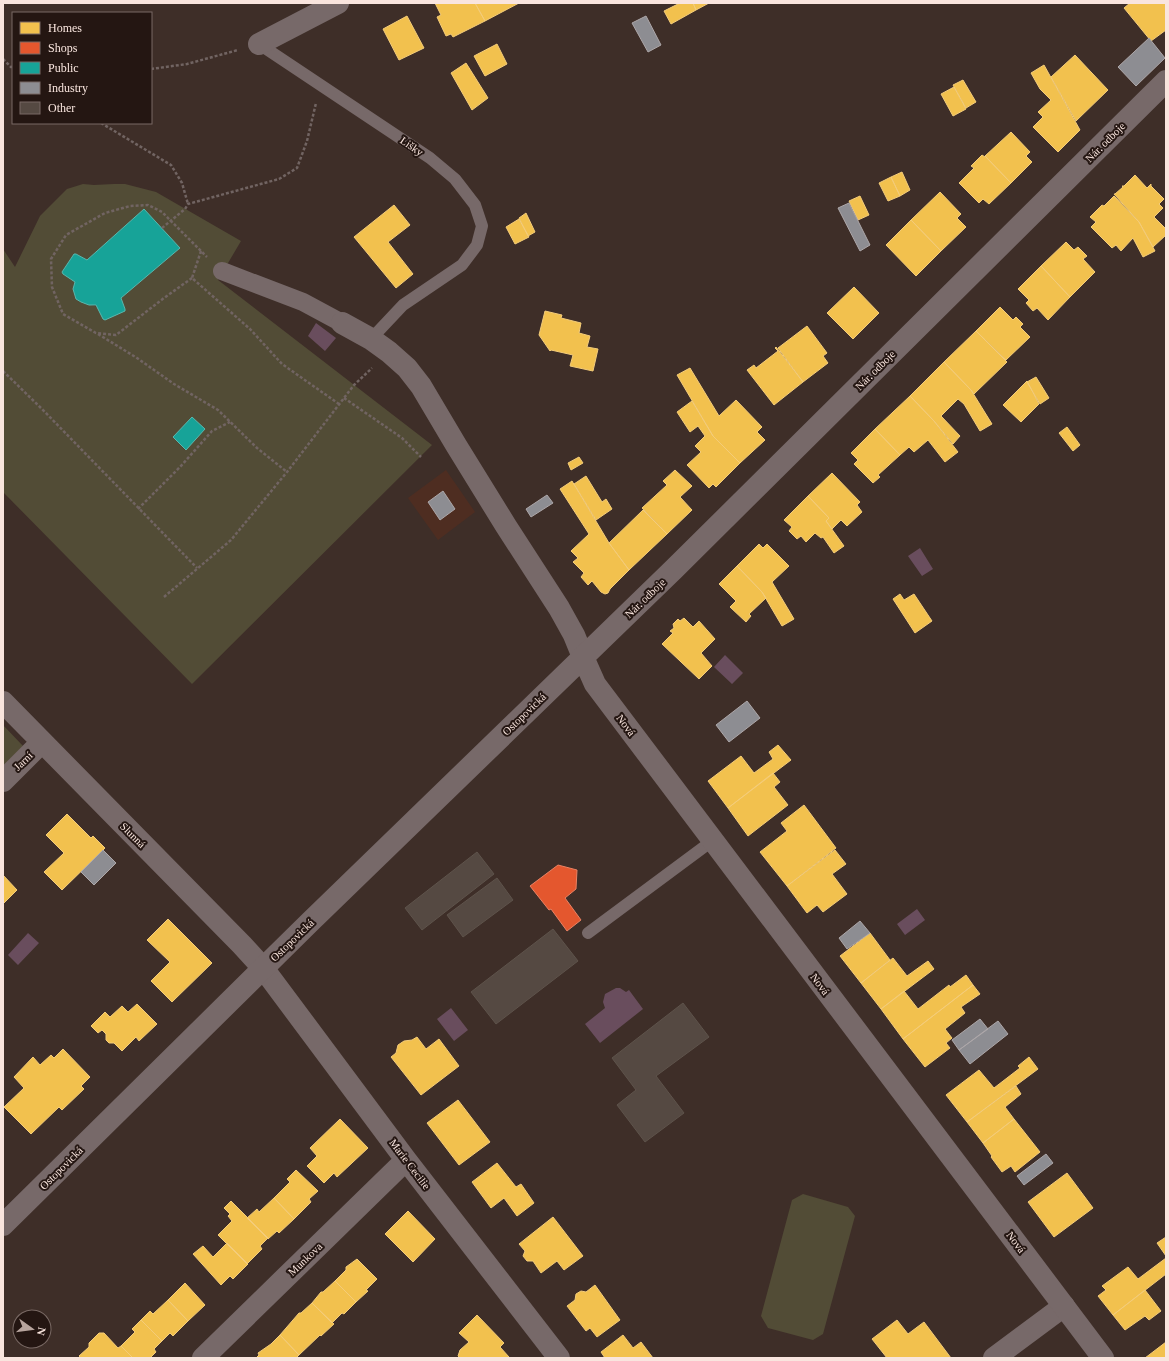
<svg xmlns="http://www.w3.org/2000/svg" width="1169" height="1361" font-family="Georgia,serif">
  <style>
    .built { fill: #4e2d21 }
    .green { fill: #524c36; fill-rule: evenodd }
    .water { fill: #694d5d }
    .homes { fill: #f2c14e; stroke: #f4cc79 }
    .shops { fill: #e4572e; stroke: #ea8263 }
    .public { fill: #17a398; stroke: #5bb7ad }
    .industry { fill: #8d8d92; stroke: #ada7a9 }
    .building { fill: #554942; stroke: #5e534b }
    .lines { fill: none; stroke-linecap: round; stroke-linejoin: round }
    .path { stroke: #716462; stroke-width: 2.5; stroke-dasharray: 3 2; stroke-linecap: butt }
    .service { stroke: #776969; stroke-width: 12 }
    .pedestrian { stroke: #776969; stroke-width: 18 }
    .minor { stroke: #776969; stroke-width: 22 }
    .tertiary { stroke: #776969; stroke-width: 22 }
    .labels { text-anchor: middle; dominant-baseline: central; stroke-width: 4; stroke-linejoin: round; paint-order: stroke }
    .street-label { font-size: 11px; fill: #f9e5de; stroke: #241612 }
  </style>
  <rect width="100%" height="100%" fill="#3e2e28"/>
  <path class="built" d="M446,470L475,512L438,540L408,498Z"/>
  <path class="green" d="M83,184L94,185L114,184H125L156,192L241,241L218,280L432,445L192,684L3,492V249L15,267L40,216L67,189ZM144,209L180,248L121,298L125,309V311C110,308 87,307 76,299L73,289L75,282L63,274L62,272L74,254H76L87,260ZM192,418L204,429L185,450L173,437Z
    M3,725L23,746L3,766Z
    M803,1194L848,1207L855,1216L823,1334L813,1340L768,1328L761,1316L792,1200Z"/>
  <path class="water" d="M316,323L336,338L325,351L308,336Z
    M920,548L933,569L922,576L908,556Z
    M725,655L743,673L732,684L714,667Z
    M917,909L925,920L905,935L897,924Z
    M28,933L39,943L18,965L8,955Z
    M616,988H620L626,992L629,990L643,1009L600,1043L585,1024L605,1008L603,1002L605,994Z
    M451,1008L468,1030L454,1041L437,1019Z"/>
  <path class="homes" d="M435,3H475L485,21L453,37L451,34L446,36L437,17L441,15Z
    M475,3H519L485,21Z
    M680,3H693L696,10L671,24L664,11Z
    M693,3H709L696,10Z
    M1130,3H1166V30L1151,41L1124,8Z
    M407,16L424,48L399,60L383,29Z
    M497,44L507,64L485,76L474,56Z
    M1075,55L1108,90L1076,121L1051,77Z
    M466,63L488,98L472,110L451,73Z
    M1044,65L1080,130L1058,152L1033,127L1043,117L1038,112L1051,100L1040,89L1031,73Z
    M963,80L976,102L966,108L953,85Z
    M954,87L966,109L953,116L941,94Z
    M1011,132L1030,152L1026,156L1032,162L1011,183L985,156Z
    M982,155L985,157V156L1011,183L989,204L983,199L979,203L959,183L974,168L971,166Z
    M902,172L910,190L900,196L891,177Z
    M1135,175L1147,188L1151,184V186L1164,199L1159,204L1163,208L1154,217L1166,229V235L1153,247L1139,222L1114,194H1115L1123,187L1122,186H1124Z
    M891,177L900,196L888,201L879,183Z
    M940,192L961,214L957,218L966,227L941,251L911,220Z
    M860,196L869,215L858,220L849,201Z
    M1114,196L1139,222L1155,251L1143,257L1133,238L1121,251L1116,245L1112,248L1091,227L1096,222L1090,217L1102,205L1104,206Z
    M394,205L410,225L388,242L413,274L396,288L354,237Z
    M526,213L535,232L528,236L519,218Z
    M519,219L529,237L515,244L506,227Z
    M911,220L941,251L916,276L886,245Z
    M1066,242L1074,250L1078,247L1087,256L1083,259L1095,272L1070,297L1041,266Z
    M1041,266L1070,297L1048,320L1037,308L1033,311L1026,303L1029,300L1018,289Z
    M854,287L879,313L853,339L827,313Z
    M1000,307L1013,320L1016,317L1023,324L1020,327L1030,337L1006,360L976,331Z
    M545,311L562,315L561,318L581,323L579,333L590,336L587,347L598,349L593,371L570,366L573,355L551,350L550,351L539,335Z
    M807,326L827,353L823,356L828,363L803,382L778,348Z
    M976,331L1007,362L974,394L971,390L944,362Z
    M776,347L803,382L774,405L747,370L754,365L756,368L778,351L775,348Z
    M944,362L971,390L992,424L980,431L964,404L958,399L941,416L960,436L953,444L934,421L910,396Z
    M690,368L719,416L736,400L762,427L757,432L765,440L740,463L713,436L677,375Z
    M1036,377L1049,398L1040,404L1027,382Z
    M1027,381L1039,404L1021,422L1003,405Z
    M910,396L934,421L958,452L945,462L928,440L914,452L909,447L900,455L875,429Z
    M692,401L713,436L740,463L716,487L713,484L709,488L687,465L701,452L695,446L705,436L698,426L690,432L677,412Z
    M1067,427L1080,445L1073,451L1059,433Z
    M875,429L900,455L878,475L880,477L873,483L854,464L858,460L851,453Z
    M579,457L583,463L571,470L568,463Z
    M675,470L692,486L680,497L692,510L667,534L642,508L667,485L663,481Z
    M832,473L860,502L857,505L862,512L847,526L841,520L832,529L826,521L829,518L808,496Z
    M586,476L602,502L606,499L612,509L596,520L574,484Z
    M572,481L609,543L629,570L610,589L608,593L605,594L601,592L592,581L588,585L581,577L584,573L573,562L578,558L571,551L589,534L560,489Z
    M808,496L829,518L826,521L844,546L834,553L823,537L821,538L815,533L806,542L801,536L797,539L789,531L792,527L784,520Z
    M643,510L667,534L629,570L609,543Z
    M759,544L763,548L767,544L789,566L772,582L794,619L782,626L762,592L737,566Z
    M737,566L762,592L766,598L749,614L751,616L746,622L730,607L736,601L719,584Z
    M900,594L904,600L914,594L932,621L915,633L893,599Z
    M684,618L693,627L699,621L715,639L701,653L712,666L699,679L662,644L673,633L670,631L674,628L673,624L678,619L680,621Z
    M778,745L791,760L728,808L708,781L741,756L754,773L773,759L769,752Z
    M773,773L780,782L774,787L788,805L748,836L728,808Z
    M804,805L836,848L787,886L760,852L787,831L781,823Z
    M67,814L91,838L93,836L105,848L62,890L44,872L64,853L46,835Z
    M835,850L846,864L832,874L847,894L823,912L817,905L807,913L787,886Z
    M3,875L17,890L3,904Z
    M168,919L212,963L172,1002L151,981L170,962L147,940Z
    M870,933L890,960L861,983L840,956Z
    M893,958L907,976L928,961L934,969L881,1009L861,983Z
    M966,975L973,985L903,1039L881,1009L904,991L918,1009L949,985L950,987Z
    M973,985L980,994L961,1007L965,1013L945,1029L952,1038L946,1043L950,1048L925,1067L903,1039Z
    M137,1004L157,1024L139,1041L136,1037L122,1051L114,1043H109L106,1040V1034L102,1030L98,1033L91,1026L105,1012L110,1017L122,1006L128,1012Z
    M417,1037L426,1049L439,1039L459,1066L421,1095L391,1057L396,1053L398,1045L404,1041L412,1040Z
    M63,1049L90,1077L81,1086L84,1089L62,1110L59,1107L31,1134L4,1107L24,1088L14,1077L33,1057L40,1065L51,1055L54,1058Z
    M1029,1057L1038,1069L967,1122L946,1095L979,1070L994,1088L1020,1068L1018,1066Z
    M1016,1086L1021,1094L1005,1107L1014,1119L983,1143L967,1122Z
    M458,1100L490,1142L459,1165L427,1123Z
    M340,1119L368,1148L337,1177L334,1173L324,1183L307,1166L317,1156L310,1148Z
    M1014,1119L1040,1152L1015,1172L1011,1166L1002,1172L991,1157L992,1156L983,1143Z
    M497,1163L516,1187L521,1184L534,1203L517,1216L504,1198L491,1208L472,1182Z
    M296,1170L318,1191L309,1199L311,1202L294,1219L274,1198L290,1182L287,1179Z
    M1067,1173L1093,1208L1054,1237L1028,1202Z
    M274,1198L294,1219L279,1233L277,1231L268,1239L247,1218L257,1209L259,1212Z
    M231,1201L268,1238L260,1246L262,1249L247,1264L218,1235L232,1221L228,1216L230,1214L224,1208Z
    M408,1211L435,1239L413,1262L385,1234Z
    M553,1217L583,1256L564,1270L557,1261L541,1273L533,1261H527L523,1256L525,1251L519,1244Z
    M1166,1237V1256L1157,1243Z
    M227,1243L248,1264L233,1279L230,1276L221,1285L193,1254L203,1246L213,1257Z
    M1166,1258V1274L1113,1315L1098,1296L1106,1290L1102,1286L1128,1267L1138,1279Z
    M357,1259L377,1279L366,1290L368,1291L356,1302L335,1281L346,1270V1267Z
    M335,1281L356,1302L344,1314L342,1313L332,1323L312,1303L321,1292H323Z
    M185,1283L205,1305L188,1321L168,1300Z
    M595,1285L620,1320L597,1337L590,1328L586,1331L567,1306L575,1300L576,1294L581,1291L586,1292Z
    M1145,1290L1161,1311L1149,1320L1145,1316L1125,1330L1113,1315Z
    M168,1300L188,1321L173,1336L170,1333L162,1341L141,1320L150,1311L153,1314Z
    M312,1303L334,1324L321,1336L320,1335L299,1355L280,1335L299,1313H301Z
    M477,1315L504,1343L500,1347L509,1357L508,1358H460L458,1356L460,1350L469,1342L459,1333Z
    M141,1320L162,1341L154,1349L156,1352L150,1358H133L121,1346L135,1332L132,1329Z
    M897,1320L908,1334L924,1322L951,1358H887L872,1339Z
    M99,1333H104L118,1348L121,1346L133,1358H81L79,1356L89,1347V1343Z
    M280,1335L299,1355L296,1358H256L259,1355L258,1353L271,1344Z
    M623,1335L633,1348L641,1342L653,1358H605L601,1352Z
    M1166,1342V1358H1145Z"/>
  <path class="shops" d="M558,865L577,870L576,889L565,898L581,920L567,931L551,909L549,910L530,886Z"/>
  <path class="public" d="M144,209L180,248L121,298L125,309V311L105,320L103,319L96,305H89L81,302L76,299L73,289L75,282L63,274L62,272L74,254H76L87,260Z
    M192,417L205,429L186,450L173,437Z"/>
  <path class="industry" d="M646,16L661,45L648,52L632,23Z
    M1149,38L1165,58L1136,86L1118,67Z
    M849,203L870,245L860,251L838,208Z
    M443,491L455,509L440,520L428,502Z
    M547,495L553,503L531,517L526,509Z
    M747,701L760,718L729,742L716,725Z
    M103,850L116,863L94,885L81,872Z
    M860,921L870,933L847,949L839,938Z
    M980,1019L988,1029L959,1050L952,1040Z
    M998,1021L1008,1034L970,1064L959,1050Z
    M1046,1154L1053,1163L1024,1185L1017,1176Z"/>
  <path class="building" d="M477,852L494,874L422,930L405,908Z
    M497,878L513,900L463,937L447,915Z
    M553,929L578,961L496,1024L471,992Z
    M683,1003L709,1037L656,1076L684,1113L645,1142L617,1105L636,1090L612,1058Z"/>
  <g class="lines">
    <path class="path" d="M3,59L11,67H13
      M151,69L187,64L238,50
      M101,123L171,165L182,183L188,204
      M162,228L185,209L188,204L279,179L297,168L307,141L316,103
      M201,251L192,278L250,329L282,364L339,404
      M192,278L164,298L116,335L96,333L63,314L52,287L51,259L66,235L105,213L130,206L148,205L162,212L207,257
      M98,334L137,358L174,384L218,410L257,448L287,472
      M3,371L42,409L197,568
      M344,398L402,438L421,457
      M138,509L180,467L212,431L230,422
      M164,597L231,540L287,472L354,385L372,368"/>
    <path class="service" d="M259,44L430,158L455,179L475,205L482,226L477,245L462,265L403,305L371,339
      M588,933L712,841"/>
    <path class="pedestrian" d="M222,271L303,302L342,323"/>
    <path class="minor" d="M259,44L338,3
      M342,323L371,339L389,352L407,368L421,386L456,445L506,526L559,608L574,635L583,657
      M3,702L242,945L263,968L406,1160L559,1358
      M3,781L42,742
      M203,1358L406,1160
      M994,1358L1064,1306"/>
    <path class="tertiary" d="M583,657L595,684L1103,1358
      M3,1225L310,922L673,570L1166,81"/>
  </g>
  <g class="labels">
    <g class="street-label">
      <text transform="translate(1105 142) rotate(-45)">Nár. odboje</text>
      <text transform="translate(412 146) rotate(34)">Lišky</text>
      <text transform="translate(875 370) rotate(-45)">Nár. odboje</text>
      <text transform="translate(645 598) rotate(-44)">Nár. odboje</text>
      <text transform="translate(524 714) rotate(-44)">Ostopovická</text>
      <text transform="translate(626 725) rotate(53)">Nová</text>
      <text transform="translate(23 761) rotate(-44)">Jarní</text>
      <text transform="translate(133 835) rotate(45)">Slunná</text>
      <text transform="translate(292 940) rotate(-44)">Ostopovická</text>
      <text transform="translate(820 984) rotate(53)">Nová</text>
      <text transform="translate(410 1164) rotate(53)">Marie Cecilie</text>
      <text transform="translate(61 1168) rotate(-45)">Ostopovická</text>
      <text transform="translate(1016 1242) rotate(53)">Nová</text>
      <text transform="translate(305 1259) rotate(-44)">Munkova</text>
    </g>
  </g>
  <rect width="1169" height="1361" fill="none" stroke="#f9e5de" stroke-width="8"/>
  <rect x="12" y="12" width="140" height="112" fill="#241612" stroke="#796964"/>
  <rect x="20" y="22" width="20" height="12" fill="#f2c14e" stroke="#796964"/>
  <text x="48" y="32" font-size="12" fill="#f9e5de">Homes</text>
  <rect x="20" y="42" width="20" height="12" fill="#e4572e" stroke="#796964"/>
  <text x="48" y="52" font-size="12" fill="#f9e5de">Shops</text>
  <rect x="20" y="62" width="20" height="12" fill="#17a398" stroke="#796964"/>
  <text x="48" y="72" font-size="12" fill="#f9e5de">Public</text>
  <rect x="20" y="82" width="20" height="12" fill="#8d8d92" stroke="#796964"/>
  <text x="48" y="92" font-size="12" fill="#f9e5de">Industry</text>
  <rect x="20" y="102" width="20" height="12" fill="#554942" stroke="#796964"/>
  <text x="48" y="112" font-size="12" fill="#f9e5de">Other</text>
  <g transform="translate(32 1329) rotate(104)"><circle r="19" fill="#241612" stroke="#796964"/>
  <path d="M0-3L7 15L0 10L-7 15Z" fill="#b8a59e"/>
  <text y="-6" font-size="11" font-weight="bold" text-anchor="middle" fill="#f9e5de">N</text>
  </g>
</svg>
